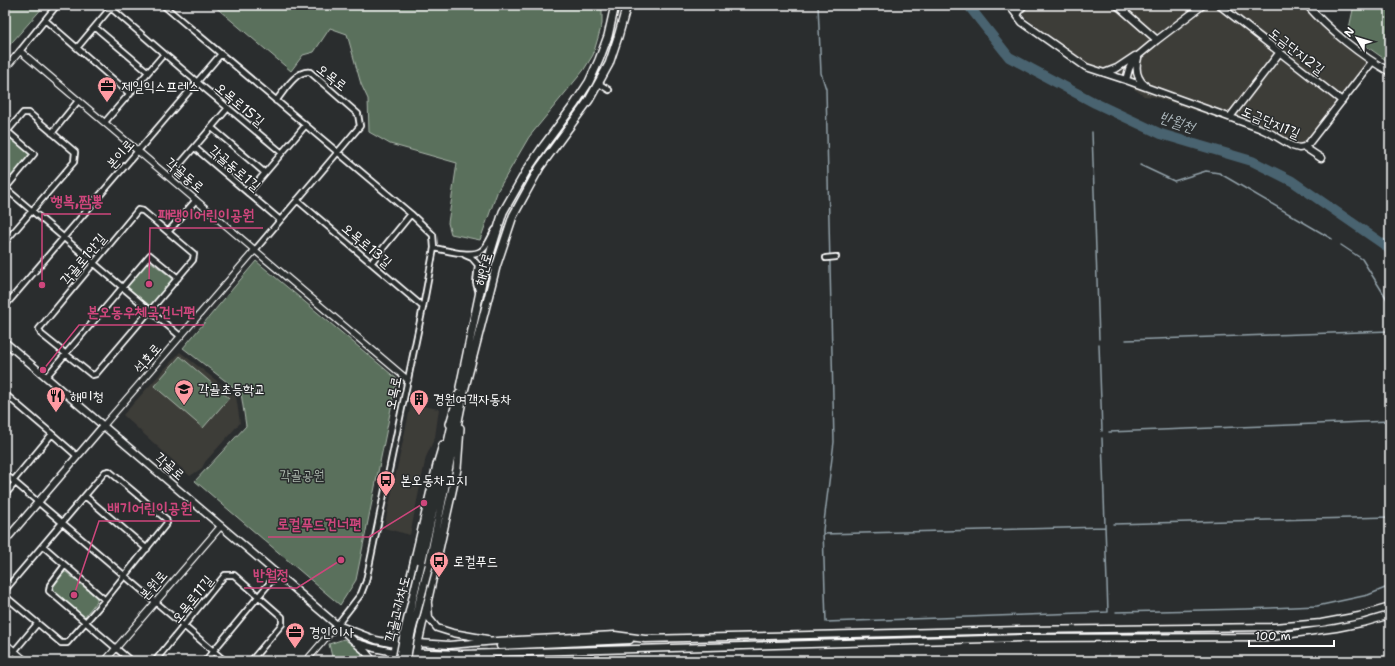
<svg xmlns="http://www.w3.org/2000/svg" width="1395" height="666" font-family="'Shantell Sans','Poor Story',sans-serif">
  <style>
    .built { fill: #3d3c38 }
    .green { fill: #5a705b; stroke: #acb8ad }
    .lines { fill: none; stroke-linecap: round; stroke-linejoin: round }
    .stream { stroke: #92a1a9; stroke-width: 1.5 }
    .river { stroke: #4a636f; stroke-width: 10 }
    .tertiary-tunnel { stroke: #3f4243; stroke-width: 5.5; stroke-dasharray: 5.5 3; stroke-linecap: butt }
    .minor-casing { stroke: #fff; stroke-width: 8 }
    .tertiary-casing { stroke: #fff; stroke-width: 8 }
    .secondary-casing { stroke: #fff; stroke-width: 9 }
    .primary-casing { stroke: #fff; stroke-width: 10 }
    .minor { stroke: #2a2d2e; stroke-width: 4.5 }
    .tertiary { stroke: #2a2d2e; stroke-width: 5.5 }
    .secondary { stroke: #2a2d2e; stroke-width: 6 }
    .primary { stroke: #2a2d2e; stroke-width: 7 }
    .primary-bridge-casing { stroke: #fff; stroke-width: 10; stroke-linecap: butt }
    .primary-bridge { stroke: #2a2d2e; stroke-width: 7 }
    .labels { text-anchor: middle; dominant-baseline: central; stroke-width: 3; stroke-linejoin: round; paint-order: stroke }
    .street-label { font-size: 14px; fill: #fff; stroke: #2a2d2e }
    .poi-label { font-size: 14px; fill: #fff; stroke: #2a2d2e; text-anchor: start }
    .park-label { font-size: 14px; fill: #acb8ad; stroke: #2a2d2e }
    .water-label { font-size: 15px; font-style: italic; fill: #aeb9be; stroke: #2a2d2e }
    .leader { fill: none; stroke: #ce467c; stroke-width: 1.5 }
    .callout-dot { fill: #ce467c; stroke: #2a2d2e; stroke-width: 1.5 }
    .callout-label { font-size: 15px; text-anchor: middle; font-weight: bold; fill: #ce467c; stroke: #2a2d2e; stroke-width: 3; stroke-linejoin: round; paint-order: stroke }
  </style>
  <rect width="100%" height="100%" fill="#2a2d2e"/>
  <filter id="ink" filterUnits="userSpaceOnUse"><feTurbulence type="fractalNoise" baseFrequency=".025" numOctaves="2"/><feDisplacementMap in="SourceGraphic" scale="8" xChannelSelector="R" yChannelSelector="G"/><feConvolveMatrix kernelMatrix="1 2 1 2 8 2 1 2 1" color-interpolation-filters="sRGB"/></filter>
  <g filter="url(#ink)">
    <path class="built" d="M1015,5H1310L1321,20L1372,62L1304,147L1154,97L1144,96L1115,76L1078,61L1025,17Z
      M180,352L236,396L240,423L205,462L202,468L190,476L123,415Z
      M411,404L439,409L435,437L426,457L410,535L384,528Z"/>
    <path class="green" d="M5,5H45L5,50Z
      M213,5H602V24L593,55L583,71L529,137L498,190L480,240L451,234L448,223L457,163L390,144L369,132L368,99L361,84L347,34L330,28L314,52L303,55L291,71Z
      M1354,5H1390V63L1348,33Z
      M6,135H8L29,152V155L8,182H5Z
      M147,261H150L172,278V281L152,306H149L127,289V286Z
      M256,261L397,379L356,580L340,605L195,481L246,426L241,393L183,348Z
      M180,356L229,398L203,428L154,386Z
      M66,572L97,598V601L84,617H82L50,591V588L63,573Z
      M344,639L361,651L367,661H333L329,644Z"/>
    <g class="lines">
      <path class="stream" d="M818,5L821,73L826,89L834,442L823,530L826,622L1108,612L1102,438
        M1092,132L1099,339
        M1140,165L1174,181L1206,171L1219,173L1332,239
        M1341,245L1362,259L1390,304
        M1126,340L1390,331
        M1099,344L1102,431
        M1109,432L1390,421
        M1113,524L1390,517
        M823,534L1105,527
        M1116,612L1247,609L1317,606L1368,595L1390,586
        M1108,655V661"/>
      <path class="river" d="M968,5L1009,57L1095,103L1161,134L1252,161L1292,181L1386,246L1390,251"/>
      <path class="tertiary-tunnel" d="M425,661L435,653L454,649L500,646"/>
      <g class="minor-casing">
        <path id="minor" d="M163,5L411,214L433,235L434,248L423,307L366,581L361,594L337,625
          M111,8L197,82L282,153
          M45,20L130,94
          M95,27L148,72
          M77,48L113,5
          M20,51L57,5
          M598,83L609,90
          M105,122L164,54
          M212,128L265,173
          M52,133L78,101
          M5,134L23,113H29L75,152L74,162L5,242
          M195,148L280,220
          M169,177L228,108
          M5,188L180,336
          M5,189L34,154L7,131
          M248,193L305,126
          M297,200L423,307
          M138,210L143,211L194,254L193,260L96,374L92,375L41,334L39,329Z
          M168,232L196,200
          M434,248C446,250 470,258 481,251C488,247 491,236 495,230
          M255,250L360,126L358,114L310,72C296,70 284,91 276,101
          M465,255L472,258L478,265L476,283L479,293
          M826,258L836,257
          M371,263L411,214
          M5,306L221,54
          M46,377L150,255L178,278
          M5,394L52,434L13,481
          M52,434L77,456
          M5,474L225,661
          M5,495L15,483
          M85,496L147,549
          M43,546L105,600
          M65,565L50,585L49,591L131,661
          M5,590L105,472L109,471L166,519L167,523L105,600L67,643H61L5,596
          M6,661L37,624
          M155,661L225,575H234L282,617V624L251,661
          M205,661L277,574"/>
      </g>
      <g class="tertiary-casing">
        <path id="tertiary" d="M5,69L20,51L408,380
          M104,425L255,250
          M5,643L26,661
          M105,661L221,526
          M306,661L337,625"/>
      </g>
      <g class="secondary-casing">
        <path id="secondary" d="M1009,5L1022,22L1086,67L1126,80L1259,128L1272,134L1292,146L1299,148L1304,147L1309,143L1372,62
          M1117,5L1157,40
          M1219,5L1342,101
          M1307,5C1329,30 1361,56 1390,72
          M1016,14L1024,5
          M1138,58C1135,69 1136,78 1145,85
          M1104,73L1117,68L1135,56
          M1126,80L1129,69L1134,59L1157,40L1203,5
          M1230,117L1280,52
          M1304,147L1321,158
          M5,342L337,625L355,642L374,648L394,652L463,654L1024,638L1270,637L1336,628L1366,622L1390,615
          M5,541L104,425
          M428,604L429,618L437,628L453,633L487,639
          M340,626L376,640L395,644L418,643L449,645L497,641L615,635L645,639L1021,630L1274,627L1321,623L1359,616L1390,607
          M358,645L364,650L373,661
          M500,646L630,640
          M439,661L454,656"/>
      </g>
      <g class="primary-casing">
        <path id="primary" d="M460,387L483,277L503,212L527,170L542,148L574,105L589,82L599,60L608,36L615,5
          M450,424L459,394
          M421,564L453,420
          M429,566L464,391L496,267L513,216L540,167L589,100L609,64L618,37L627,5
          M394,661L395,644L437,465L443,445
          M414,661L457,469L460,428"/>
      </g>
      <use href="#minor" class="minor"/>
      <use href="#tertiary" class="tertiary"/>
      <use href="#secondary" class="secondary"/>
      <use href="#primary" class="primary"/>
      <g class="primary-bridge-casing">
        <path id="primary-bridge" d="M399,661L405,630L421,564
          M406,661L411,633L429,566"/>
      </g>
      <use href="#primary-bridge" class="primary-bridge"/>
    </g>
  </g>
  <defs>
    <g id="office-pin" transform="scale(1)"><path d="M0 17L-7.5 6A9.5 9.5 0 1 1 7.5 6Z" fill="#ff9aa2" stroke="#2a2d2e"/><path d="M-6-3h4V-5.5h4V-3h4V5H-6ZM-1-4.5V-3h2v-1.5ZM-6 0V1H6V0Z" fill="#111"/></g>
    <g id="school-pin" transform="scale(1)"><path d="M0 17L-7.5 6A9.5 9.5 0 1 1 7.5 6Z" fill="#ff9aa2" stroke="#2a2d2e"/><path d="M0-5L7-2L0 1L-7-2ZM-4 1L0 2.5L4 1V4Q0 6-4 4Z" fill="#111"/></g>
    <g id="restaurant-pin" transform="scale(1)"><path d="M0 17L-7.5 6A9.5 9.5 0 1 1 7.5 6Z" fill="#ff9aa2" stroke="#2a2d2e"/><path d="M-5-6h1v4h1v-4h1v4h1v-4h1v5L-1.5 .5V6h-2V.5L-5-1ZM5-6V6H3V1.5H1.5Q1.5-4 5-6Z" fill="#111"/></g>
    <g id="building-pin" transform="scale(1)"><path d="M0 17L-7.5 6A9.5 9.5 0 1 1 7.5 6Z" fill="#ff9aa2" stroke="#2a2d2e"/><path d="M-4-6H4V6H1V3H-1V6H-4ZM-2.5-4.3h1.7v1.8h-1.7ZM.8-4.3h1.7v1.8H.8ZM-2.5-1h1.7V.8h-1.7ZM.8-1h1.7V.8H.8Z" fill="#111"/></g>
    <g id="bus-pin" transform="scale(1)"><path d="M0 17L-7.5 6A9.5 9.5 0 1 1 7.5 6Z" fill="#ff9aa2" stroke="#2a2d2e"/><path d="M-5-6H5V4H4V6H2V4H-2V6H-4V4H-5ZM-3.5-4V0h7V-4ZM-3.5 1.2v1.5H-2V1.2ZM2 1.2v1.5H3.5V1.2Z" fill="#111"/></g>
  </defs>
  <g fill-rule="evenodd">
    <use href="#office-pin" x="107" y="86"/>
    <use href="#school-pin" x="184" y="389"/>
    <use href="#restaurant-pin" x="56" y="396"/>
    <use href="#building-pin" x="419" y="399"/>
    <use href="#bus-pin" x="386" y="480"/>
    <use href="#bus-pin" x="439" y="561"/>
    <use href="#office-pin" x="295" y="632"/>
  </g>
  <g class="labels">
    <g class="street-label">
      <text transform="translate(1297 51) rotate(38)">도금단지2길</text>
      <text transform="translate(332 77) rotate(38)">오목로</text>
      <text transform="translate(240 104) rotate(40)">오목로15길</text>
      <text transform="translate(1271 122) rotate(23)">도금단지1길</text>
      <text transform="translate(120 154) rotate(-49)">본이로</text>
      <text transform="translate(235 168) rotate(40)">각골동로1길</text>
      <text transform="translate(185 175) rotate(40)">각골동로</text>
      <text transform="translate(367 245) rotate(40)">오목로13길</text>
      <text transform="translate(83 259) rotate(-50)">각골로1안길</text>
      <text transform="translate(483 269) rotate(-74)">해안로</text>
      <text transform="translate(147 358) rotate(-49)">석호로</text>
      <text transform="translate(393 393) rotate(-78)">오목로</text>
      <text transform="translate(170 466) rotate(41)">각골로</text>
      <text transform="translate(153 585) rotate(-49)">본원로</text>
      <text transform="translate(192 599) rotate(-51)">오목로11길</text>
      <text transform="translate(397 609) rotate(-76)">각골고가차도</text>
    </g>
    <g class="poi-label">
      <text x="121" y="86">제일익스프레스</text>
      <text x="198" y="389">각골초등학교</text>
      <text x="70" y="396">해미청</text>
      <text x="433" y="399">경원여객자동차</text>
      <text x="400" y="480">본오동차고지</text>
      <text x="453" y="561">로컬푸드</text>
      <text x="309" y="632">경인이사</text>
    </g>
    <g class="park-label">
      <text x="302" y="475">각골공원</text>
    </g>
    <g class="water-label">
      <text transform="translate(1177 122) rotate(19)">반월천</text>
    </g>
  </g>
  <path class="leader" d="M42 285L42 214H111M149 284L150 228H263M43 370L79 325H204M74 595L99 521H200M424 503L369 537H268M341 560L297 588H244"/>
  <g class="callout-dot">
    <circle cx="42" cy="285" r="4"/>
    <circle cx="149" cy="284" r="4"/>
    <circle cx="43" cy="370" r="4"/>
    <circle cx="74" cy="595" r="4"/>
    <circle cx="424" cy="503" r="4"/>
    <circle cx="341" cy="560" r="4"/>
  </g>
  <g class="callout-label">
    <text x="77" y="206">행복,짬뽕</text>
    <text x="206" y="220">패랭이어린이공원</text>
    <text x="141" y="317">본오동우체국건너편</text>
    <text x="150" y="513">배기어린이공원</text>
    <text x="319" y="529">로컬푸드건너편</text>
    <text x="271" y="580">반월정</text>
  </g>
  <rect width="1395" height="666" fill="none" stroke="#2a2d2e" stroke-width="20"/>
  <rect x="10" y="10" width="1375" height="646" fill="none" stroke="#fff" stroke-width="1.5" filter="url(#ink)"/>
  <g transform="translate(1357 38) rotate(308)" stroke="#2a2d2e" stroke-width="3" paint-order="stroke">
  <path d="M0-3L7 15L0 10L-7 15Z" fill="#ffffff"/>
  <text y="-6" font-size="11" font-weight="bold" text-anchor="middle" fill="#ffffff">N</text>
  </g>
  <path d="M1249 640v6h85v-6" fill="none" stroke="#ffffff" stroke-width="2"/>
  <text x="1255" y="640" font-size="12" fill="#ffffff" stroke="#2a2d2e" stroke-width="3" paint-order="stroke">100 m</text>
</svg>
